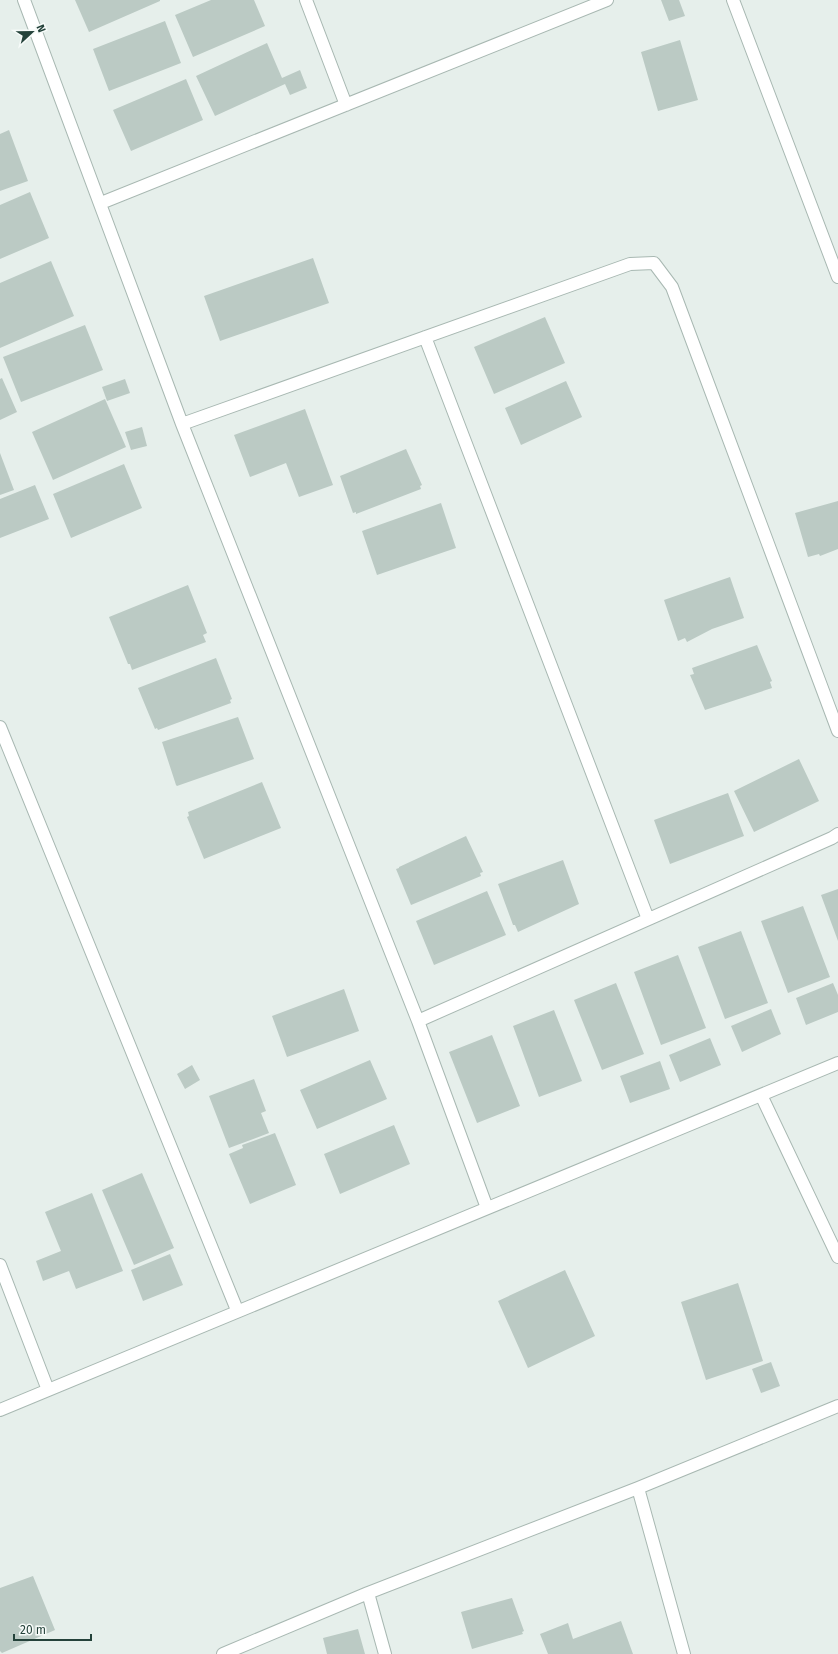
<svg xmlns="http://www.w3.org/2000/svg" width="838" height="1654" font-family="'Fira Sans',sans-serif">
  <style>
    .building { fill: #bbcac4 }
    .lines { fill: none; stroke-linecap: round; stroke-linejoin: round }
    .minor-casing { stroke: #a8b8b2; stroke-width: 14 }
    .minor { stroke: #fff; stroke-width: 12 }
  </style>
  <rect width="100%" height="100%" fill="#e6efeb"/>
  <path class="building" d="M75,0H160V1L89,32Z
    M211,0H254L265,26L193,57L175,15Z
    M661,0H679L685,16L669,21Z
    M165,21L181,63L109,91L93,49Z
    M680,40L698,100L658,111L641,52Z
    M267,43L282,78L300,70L307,88L290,95L285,84L215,116L196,76Z
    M186,79L203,120L131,151L113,110Z
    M9,130L28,181L0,191V134Z
    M30,192L49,238L0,259V205Z
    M313,258L329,303L220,341L204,296Z
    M51,261L74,316L0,348V283Z
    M545,317L565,363L494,394L474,347Z
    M85,325L103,370L21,402L3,357Z
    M2,378L17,412L0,420V379Z
    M125,379L130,393L107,401L102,387Z
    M566,381L582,417L521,445L505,408Z
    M105,399L126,447L53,480L32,432Z
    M305,409L333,485L299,497L286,463L250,477L234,435Z
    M142,427L147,446L131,450L125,432Z
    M406,449L422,485L420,486L421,489L356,514V512L353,513L340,476Z
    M0,453L14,490L0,495Z
    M124,464L142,508L71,538L53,494Z
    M35,485L49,519L0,538V499Z
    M838,501V549L820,556L819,554L808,557L795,513Z
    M441,503L456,548L377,575L362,531Z
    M730,577L744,618L712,629L687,642L685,638L678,641L664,600Z
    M188,585L207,633L203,635L206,642L132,670L130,664H128L109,617Z
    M757,645L772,681L770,682L772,688L705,710L690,675L694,674L692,668Z
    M216,658L232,699L230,700L231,703L158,730L157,728L155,729L138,688Z
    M238,717L254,759L177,786L176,785L162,742Z
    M799,759L819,801L754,832L734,791Z
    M262,782L281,828L204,859L187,817L189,816L188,812Z
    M728,793L744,836L670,864L654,820Z
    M466,836L483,872L480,873L481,876L411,905L396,869L399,868V867Z
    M563,860L579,904L518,932L515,925H513L498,884Z
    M838,889V941L821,895Z
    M487,891L506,935L434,965L416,921Z
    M803,906L830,977L788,993L761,921Z
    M741,931L768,1003L725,1019L698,947Z
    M678,955L706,1028L661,1045L634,972Z
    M616,983L644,1054L602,1070L574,1000Z
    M833,983L838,995V1012L806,1025L796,998Z
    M344,989L359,1031L287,1057L272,1016Z
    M771,1009L781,1034L742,1052L731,1026Z
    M554,1010L582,1081L539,1097L513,1026Z
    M492,1035L520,1106L477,1123L449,1052Z
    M710,1038L721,1065L680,1082L669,1055Z
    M370,1060L387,1099L317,1129L300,1090Z
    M660,1061L670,1089L630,1103L620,1076Z
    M192,1065L200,1080L185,1089L177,1074Z
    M254,1079L266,1111L261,1113L269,1133L229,1148L209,1096Z
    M394,1125L410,1164L340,1194L324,1154Z
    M275,1133L296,1185L250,1204L229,1154L243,1148L242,1145Z
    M142,1173L174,1248L134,1265L102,1190Z
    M92,1193L123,1271L76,1289L69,1271L43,1281L36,1261L61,1251L45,1212Z
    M170,1254L183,1285L143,1301L131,1270Z
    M565,1270L595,1336L528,1368L498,1301Z
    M738,1283L763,1361L706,1380L681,1302Z
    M771,1362L780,1386L761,1393L752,1369Z
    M33,1576L55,1630L2,1653L0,1651V1588Z
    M512,1598L524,1631L522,1632L523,1634L472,1649L461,1612Z
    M621,1621L633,1654H548L540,1634L568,1623L573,1639Z
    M358,1629L365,1654H327L323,1638Z"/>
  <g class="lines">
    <g class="minor-casing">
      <path id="minor" d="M24,0L182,424L418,1021L487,1208
        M306,0L346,105
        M733,0L838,277
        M101,203L607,0
        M425,337L648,919
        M182,424L630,264L654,263L672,287L838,731
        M0,727L237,1310
        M418,1021L832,838L838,834
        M761,1095L838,1257
        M0,1265L48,1390
        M0,1410L838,1063
        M638,1488L684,1654
        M368,1593L385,1654
        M223,1654L368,1593L638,1488L838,1406"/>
    </g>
    <use href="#minor" class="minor"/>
  </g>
  <g transform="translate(32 32) rotate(68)" stroke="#f7fbf9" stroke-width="3" paint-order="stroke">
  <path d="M0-3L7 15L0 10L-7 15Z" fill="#24423a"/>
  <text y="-6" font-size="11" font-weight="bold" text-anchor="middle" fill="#24423a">N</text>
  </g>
  <path d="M14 1634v6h77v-6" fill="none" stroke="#24423a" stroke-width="2"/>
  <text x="20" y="1634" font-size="12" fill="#24423a" stroke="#f7fbf9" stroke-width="3" paint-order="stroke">20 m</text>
</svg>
